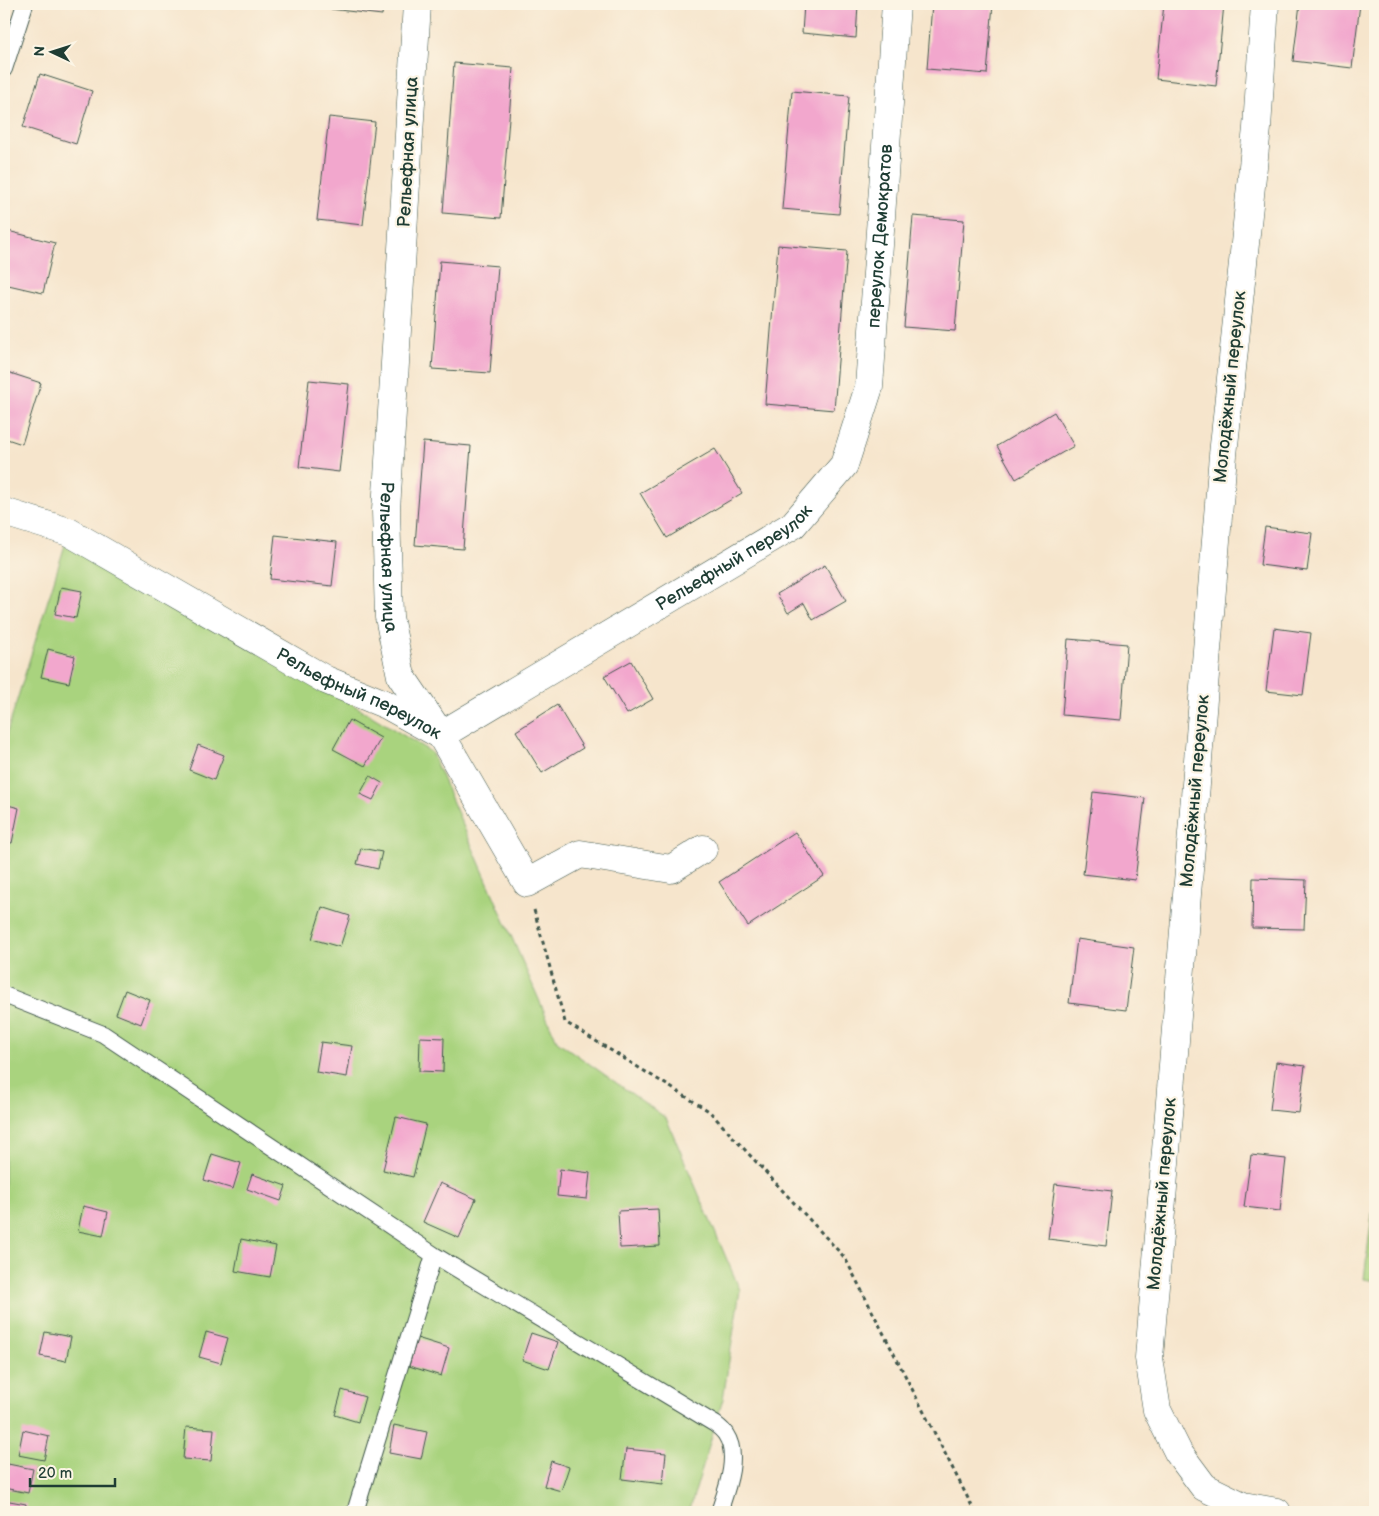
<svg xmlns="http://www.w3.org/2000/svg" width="1379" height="1516" font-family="'Balsamiq Sans',sans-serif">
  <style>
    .green { fill: #a9d37e; stroke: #648859 }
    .building { fill: #f2a7cd }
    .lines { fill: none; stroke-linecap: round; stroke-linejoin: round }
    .lane-casing { stroke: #3f564b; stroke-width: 18 }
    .street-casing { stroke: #3f564b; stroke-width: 29 }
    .path { stroke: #3f564b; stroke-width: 3; stroke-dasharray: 4 4; stroke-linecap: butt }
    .lane { stroke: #fff; stroke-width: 16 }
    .street { stroke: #fff; stroke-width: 28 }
    .labels { text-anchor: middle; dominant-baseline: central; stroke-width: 4.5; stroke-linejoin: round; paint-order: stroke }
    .street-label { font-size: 18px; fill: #1f3d34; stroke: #fcf5e5 }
  </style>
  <rect width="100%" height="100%" fill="#fcf5e5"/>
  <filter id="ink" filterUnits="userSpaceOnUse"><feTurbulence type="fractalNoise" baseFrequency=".02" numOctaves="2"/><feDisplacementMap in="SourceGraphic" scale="10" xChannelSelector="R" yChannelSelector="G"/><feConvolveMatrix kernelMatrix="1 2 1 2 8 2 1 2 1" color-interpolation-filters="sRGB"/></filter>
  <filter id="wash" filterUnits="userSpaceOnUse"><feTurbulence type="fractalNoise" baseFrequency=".0096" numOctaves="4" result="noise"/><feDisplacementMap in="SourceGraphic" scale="20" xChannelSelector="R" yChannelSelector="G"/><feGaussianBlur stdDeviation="1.12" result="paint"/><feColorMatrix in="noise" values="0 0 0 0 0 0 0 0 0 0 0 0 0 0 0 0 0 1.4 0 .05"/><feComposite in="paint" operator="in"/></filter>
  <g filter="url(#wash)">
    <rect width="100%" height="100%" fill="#f6e5cc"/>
    <path class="green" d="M69,532L431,752L557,1041L666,1118L740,1290L723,1399L689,1512H4V742Z
      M1375,1189V1281L1364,1279Z"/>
    <g id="blocks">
      <path class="building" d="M331,4H383L382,15L330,9Z
        M804,4H858L856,38L802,33Z
        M932,4H993L987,74L927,69Z
        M1164,4H1224L1216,86L1156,79Z
        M1300,4H1360L1352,68L1293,61Z
        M454,63L513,68L501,218L443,213Z
        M40,74L92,91L76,144L23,127Z
        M792,91L849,96L839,214L782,209Z
        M329,117L375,122L363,225L317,220Z
        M913,216L964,220L955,331L904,327Z
        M4,230L55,243L43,293L4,284Z
        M778,245L847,251L834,410L765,404Z
        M440,261L498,266L490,373L432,369Z
        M4,371L41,383L22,444L4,438Z
        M309,380L349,384L339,472L299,467Z
        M1054,412L1074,446L1016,479L997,446Z
        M423,442L471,446L463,549L415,545Z
        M715,449L742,493L667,538L640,493Z
        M1265,527L1312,533L1307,571L1260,565Z
        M275,535L337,542L332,586L270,579Z
        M825,565L846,601L813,620L804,603L788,613L777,594Z
        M61,587L82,591L76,618L55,614Z
        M1274,628L1311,633L1303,695L1266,691Z
        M1068,639L1127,644L1121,720L1062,715Z
        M48,649L75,656L69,683L41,677Z
        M631,661L653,699L627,714L604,676Z
        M557,705L583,748L542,773L516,731Z
        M349,720L381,738L365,766L333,749Z
        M198,745L224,755L214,780L189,770Z
        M370,776L382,783L373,800L360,794Z
        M1093,792L1145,798L1135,880L1083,874Z
        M4,804L19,808L12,843L4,842Z
        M795,832L824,876L748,926L719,882Z
        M361,848L382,852L378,869L357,864Z
        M1253,878L1306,880L1304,929L1252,928Z
        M322,907L350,916L340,947L312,939Z
        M1077,939L1134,947L1126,1010L1069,1003Z
        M125,990L150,1000L141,1024L116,1014Z
        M420,1037L444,1038L443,1072L419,1071Z
        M321,1042L352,1046L347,1077L316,1072Z
        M1276,1062L1305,1066L1299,1113L1270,1110Z
        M396,1117L426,1124L413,1177L383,1170Z
        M212,1154L241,1163L233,1189L204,1180Z
        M1251,1155L1286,1159L1280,1211L1244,1207Z
        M560,1169L590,1173L587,1199L557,1196Z
        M252,1174L286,1186L281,1201L247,1189Z
        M440,1183L476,1199L459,1238L423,1222Z
        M1055,1184L1112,1191L1106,1246L1048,1239Z
        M83,1206L108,1212L103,1236L78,1231Z
        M658,1209L660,1246L620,1248L618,1211Z
        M241,1239L276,1246L270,1277L235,1271Z
        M45,1332L71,1337L66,1361L40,1356Z
        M206,1332L228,1338L221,1363L199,1357Z
        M531,1333L558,1342L549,1369L522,1360Z
        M417,1338L449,1348L441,1376L409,1366Z
        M342,1390L365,1397L358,1422L335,1415Z
        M394,1425L427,1432L421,1459L389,1453Z
        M186,1427L214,1429L211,1461L183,1459Z
        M23,1430L49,1436L44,1460L18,1455Z
        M626,1449L666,1453L663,1484L622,1479Z
        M551,1461L569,1467L561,1491L544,1486Z
        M8,1464L33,1469L28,1493L4,1488Z
        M4,1500L26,1504L25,1512H4Z"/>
    </g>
  </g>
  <g filter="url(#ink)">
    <use href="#blocks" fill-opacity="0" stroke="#3f564b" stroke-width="1"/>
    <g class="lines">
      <g class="lane-casing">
        <path id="lane" d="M4,69L25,4
          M4,995L103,1034L434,1255L715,1424C719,1427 724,1431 726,1435C740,1456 726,1491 719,1512
          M355,1512L434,1255"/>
      </g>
      <g class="street-casing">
        <g id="street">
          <path id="s1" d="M417,4L386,510L389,617L401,676L441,735L527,883L580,854L671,869L703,849"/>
          <path d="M1265,4L1257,128L1223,455L1149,1358L1157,1410L1178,1452L1204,1487L1243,1506L1277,1512"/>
          <path id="s2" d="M4,512L69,532L326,680L387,705L441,735L793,525L844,465L869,387L896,4"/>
        </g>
      </g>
      <path class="path" d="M534,910L565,1022L709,1111L845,1258L975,1512"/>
      <use href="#lane" class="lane"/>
      <use href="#street" class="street"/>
    </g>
  </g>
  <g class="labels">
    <g class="street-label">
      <text transform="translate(408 152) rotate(-87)">Рельефная улица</text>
      <text stroke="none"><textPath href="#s2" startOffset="1214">переулок Демократов</textPath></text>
      <text transform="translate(1230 387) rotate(-84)">Молодёжный переулок</text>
      <text stroke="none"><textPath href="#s2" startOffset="835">Рельефный переулок</textPath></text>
      <text stroke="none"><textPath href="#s1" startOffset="554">Рельефная улица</textPath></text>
      <text stroke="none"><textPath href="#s2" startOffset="400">Рельефный переулок</textPath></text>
      <text transform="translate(1195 791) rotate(-85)">Молодёжный переулок</text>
      <text transform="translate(1162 1194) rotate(-85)">Молодёжный переулок</text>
    </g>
  </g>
  <rect width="1379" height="1516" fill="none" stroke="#fcf5e5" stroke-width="20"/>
  <g transform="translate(52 52) rotate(274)" stroke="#fcf5e5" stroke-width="4" paint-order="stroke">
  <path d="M0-4L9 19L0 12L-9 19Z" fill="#1f3d34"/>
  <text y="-8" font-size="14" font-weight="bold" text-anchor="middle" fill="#1f3d34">N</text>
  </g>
  <path d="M30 1478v8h85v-8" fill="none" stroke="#1f3d34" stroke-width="2.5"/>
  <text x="38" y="1478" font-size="15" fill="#1f3d34" stroke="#fcf5e5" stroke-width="4" paint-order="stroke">20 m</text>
</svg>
